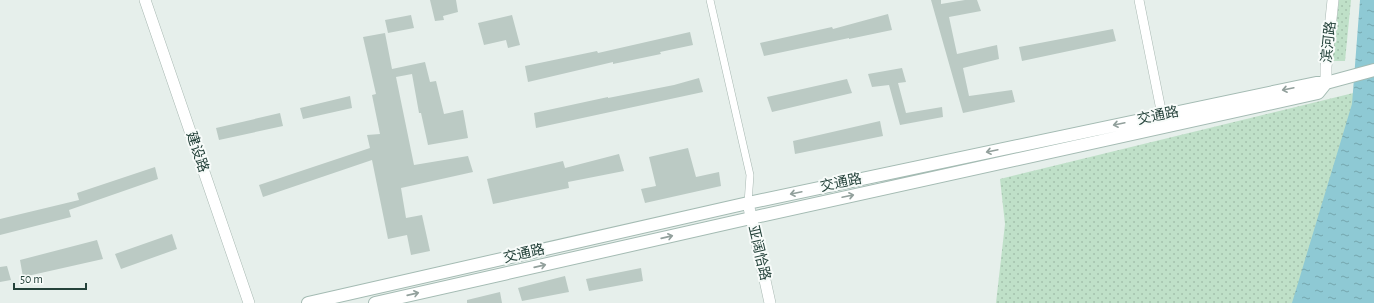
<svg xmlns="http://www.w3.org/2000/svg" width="1374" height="303" font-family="'Alegreya Sans','Noto Sans SC',sans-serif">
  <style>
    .park { fill: url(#park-dots) }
    .water { fill: url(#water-ripples) }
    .building { fill: #bbcac4 }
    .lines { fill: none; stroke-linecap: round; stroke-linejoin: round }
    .pedestrian-casing { stroke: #a8b8b2; stroke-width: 8 }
    .minor-casing { stroke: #a8b8b2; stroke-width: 10 }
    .tertiary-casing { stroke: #a8b8b2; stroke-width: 12 }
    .secondary-casing { stroke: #a4bbb3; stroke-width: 14 }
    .pedestrian { stroke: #fff; stroke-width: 7 }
    .minor { stroke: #fff; stroke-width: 9 }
    .tertiary { stroke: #fff; stroke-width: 11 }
    .secondary { stroke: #fff; stroke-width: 12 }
    .oneway { stroke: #92a09c }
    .labels { text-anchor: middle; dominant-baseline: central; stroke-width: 4; stroke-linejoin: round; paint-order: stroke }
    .street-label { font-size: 14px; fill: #24423a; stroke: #f7fbf9 }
  </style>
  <defs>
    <pattern id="park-dots" width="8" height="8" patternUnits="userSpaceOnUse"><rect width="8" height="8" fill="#bfe0c8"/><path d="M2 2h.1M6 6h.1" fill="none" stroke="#a4c1ad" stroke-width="1.8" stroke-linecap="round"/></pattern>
    <pattern id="water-ripples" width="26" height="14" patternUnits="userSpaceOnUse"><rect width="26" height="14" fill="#8ec9d4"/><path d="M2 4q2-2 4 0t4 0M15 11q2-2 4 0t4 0" fill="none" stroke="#74a5ad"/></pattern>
  </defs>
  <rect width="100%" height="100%" fill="#e6efeb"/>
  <path class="park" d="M1339,0H1351L1345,61H1332Z
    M1374,88V303H996L1005,224L1000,179Z"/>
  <path class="water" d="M1360,0H1374V303H1292L1352,104Z"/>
  <path class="building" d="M430,0H456L458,12L443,16L444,20L435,21Z
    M931,0H941V4L965,0H977L981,11L949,17L957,54L997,45L999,59L963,68L969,96L1012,90L1015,102L963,113Z
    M888,14L892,30L849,39V38L764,56L760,43L832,27L833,29Z
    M411,15L414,28L388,33L385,20Z
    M512,15L520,45L508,48L506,40L484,45L478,23Z
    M1113,29L1116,41L1022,61L1019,47Z
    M690,32L693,45L660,52L661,54L613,64V62L528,82L525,66L597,51L598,53Z
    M385,33L392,69L425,62L430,82L436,81L444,114L463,110L468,138L428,145L421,113H419L412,74L396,77L414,165L468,156L473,172L401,188L406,218L422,215L430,251L411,255L407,235L388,239L372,160L263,197L259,185L370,148L367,135L380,134L372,95L376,94L363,37Z
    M902,68L906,82L898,83L906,113L942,107L943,117L900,125L889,85L872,87L868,74Z
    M699,78L703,92L536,128L534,113L608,97V98L674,85Z
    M847,79L852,93L772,112L767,97Z
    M350,96L352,108L303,119L300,108Z
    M280,113L283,126L219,140L216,128Z
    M880,121L883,136L795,154L793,141Z
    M688,148L696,177L719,172L721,186L645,203L641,189L656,186L649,157Z
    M619,154L624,171L568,182L569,188L493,204L487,179L563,161L565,168Z
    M155,167L158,179L69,210L71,217L0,235V219L79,200L77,193Z
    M172,234L177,249L121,269L115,254Z
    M97,240L103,259L23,277L20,260Z
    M7,266L11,280L0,282V267Z
    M641,268L643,281L589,291L586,279Z
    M565,276L569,292L522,301L518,288Z
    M500,292L502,303H467V300Z"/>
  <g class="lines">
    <g class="pedestrian-casing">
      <path id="pedestrian" d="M710,0L750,175L748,203"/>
    </g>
    <g class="minor-casing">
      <path id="minor" d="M1139,0L1162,115"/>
    </g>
    <g class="tertiary-casing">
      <path id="tertiary" d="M145,0L249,303
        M1326,83V67L1333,0
        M748,203L770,303"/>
    </g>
    <g class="secondary-casing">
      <path id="secondary" d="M308,303L748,203L1316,83H1326L1374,70
        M375,303L751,218L1318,93L1326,83"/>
    </g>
    <use href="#pedestrian" class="pedestrian"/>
    <use href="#minor" class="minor"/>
    <use href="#tertiary" class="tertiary"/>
    <use href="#secondary" class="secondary"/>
  </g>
  <defs><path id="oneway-shaft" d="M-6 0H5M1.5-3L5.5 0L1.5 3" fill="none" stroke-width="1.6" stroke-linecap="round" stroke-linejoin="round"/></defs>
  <g class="oneway">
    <use href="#oneway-shaft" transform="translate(1288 89) rotate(168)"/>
    <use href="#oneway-shaft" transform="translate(1119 124) rotate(168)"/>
    <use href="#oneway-shaft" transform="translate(992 151) rotate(168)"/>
    <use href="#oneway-shaft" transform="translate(796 193) rotate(168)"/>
    <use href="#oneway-shaft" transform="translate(848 196) rotate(-12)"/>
    <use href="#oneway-shaft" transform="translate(667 237) rotate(-13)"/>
    <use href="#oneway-shaft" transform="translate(540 266) rotate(-13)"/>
    <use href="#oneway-shaft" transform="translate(413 294) rotate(-13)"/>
  </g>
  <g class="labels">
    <g class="street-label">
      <text transform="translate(1329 42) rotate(-84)">滨河路</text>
      <text transform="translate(1158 116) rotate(-12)">交通路</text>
      <text transform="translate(197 152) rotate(71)">建设路</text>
      <text transform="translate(841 183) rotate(-12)">交通路</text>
      <text transform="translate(759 253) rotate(77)">亚阔恰路</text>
      <text transform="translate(524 254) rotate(-13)">交通路</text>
    </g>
  </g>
  <path d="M14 283v6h72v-6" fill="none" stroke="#24423a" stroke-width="2"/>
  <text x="20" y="283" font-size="12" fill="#24423a" stroke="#f7fbf9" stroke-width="3" paint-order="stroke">50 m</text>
</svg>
